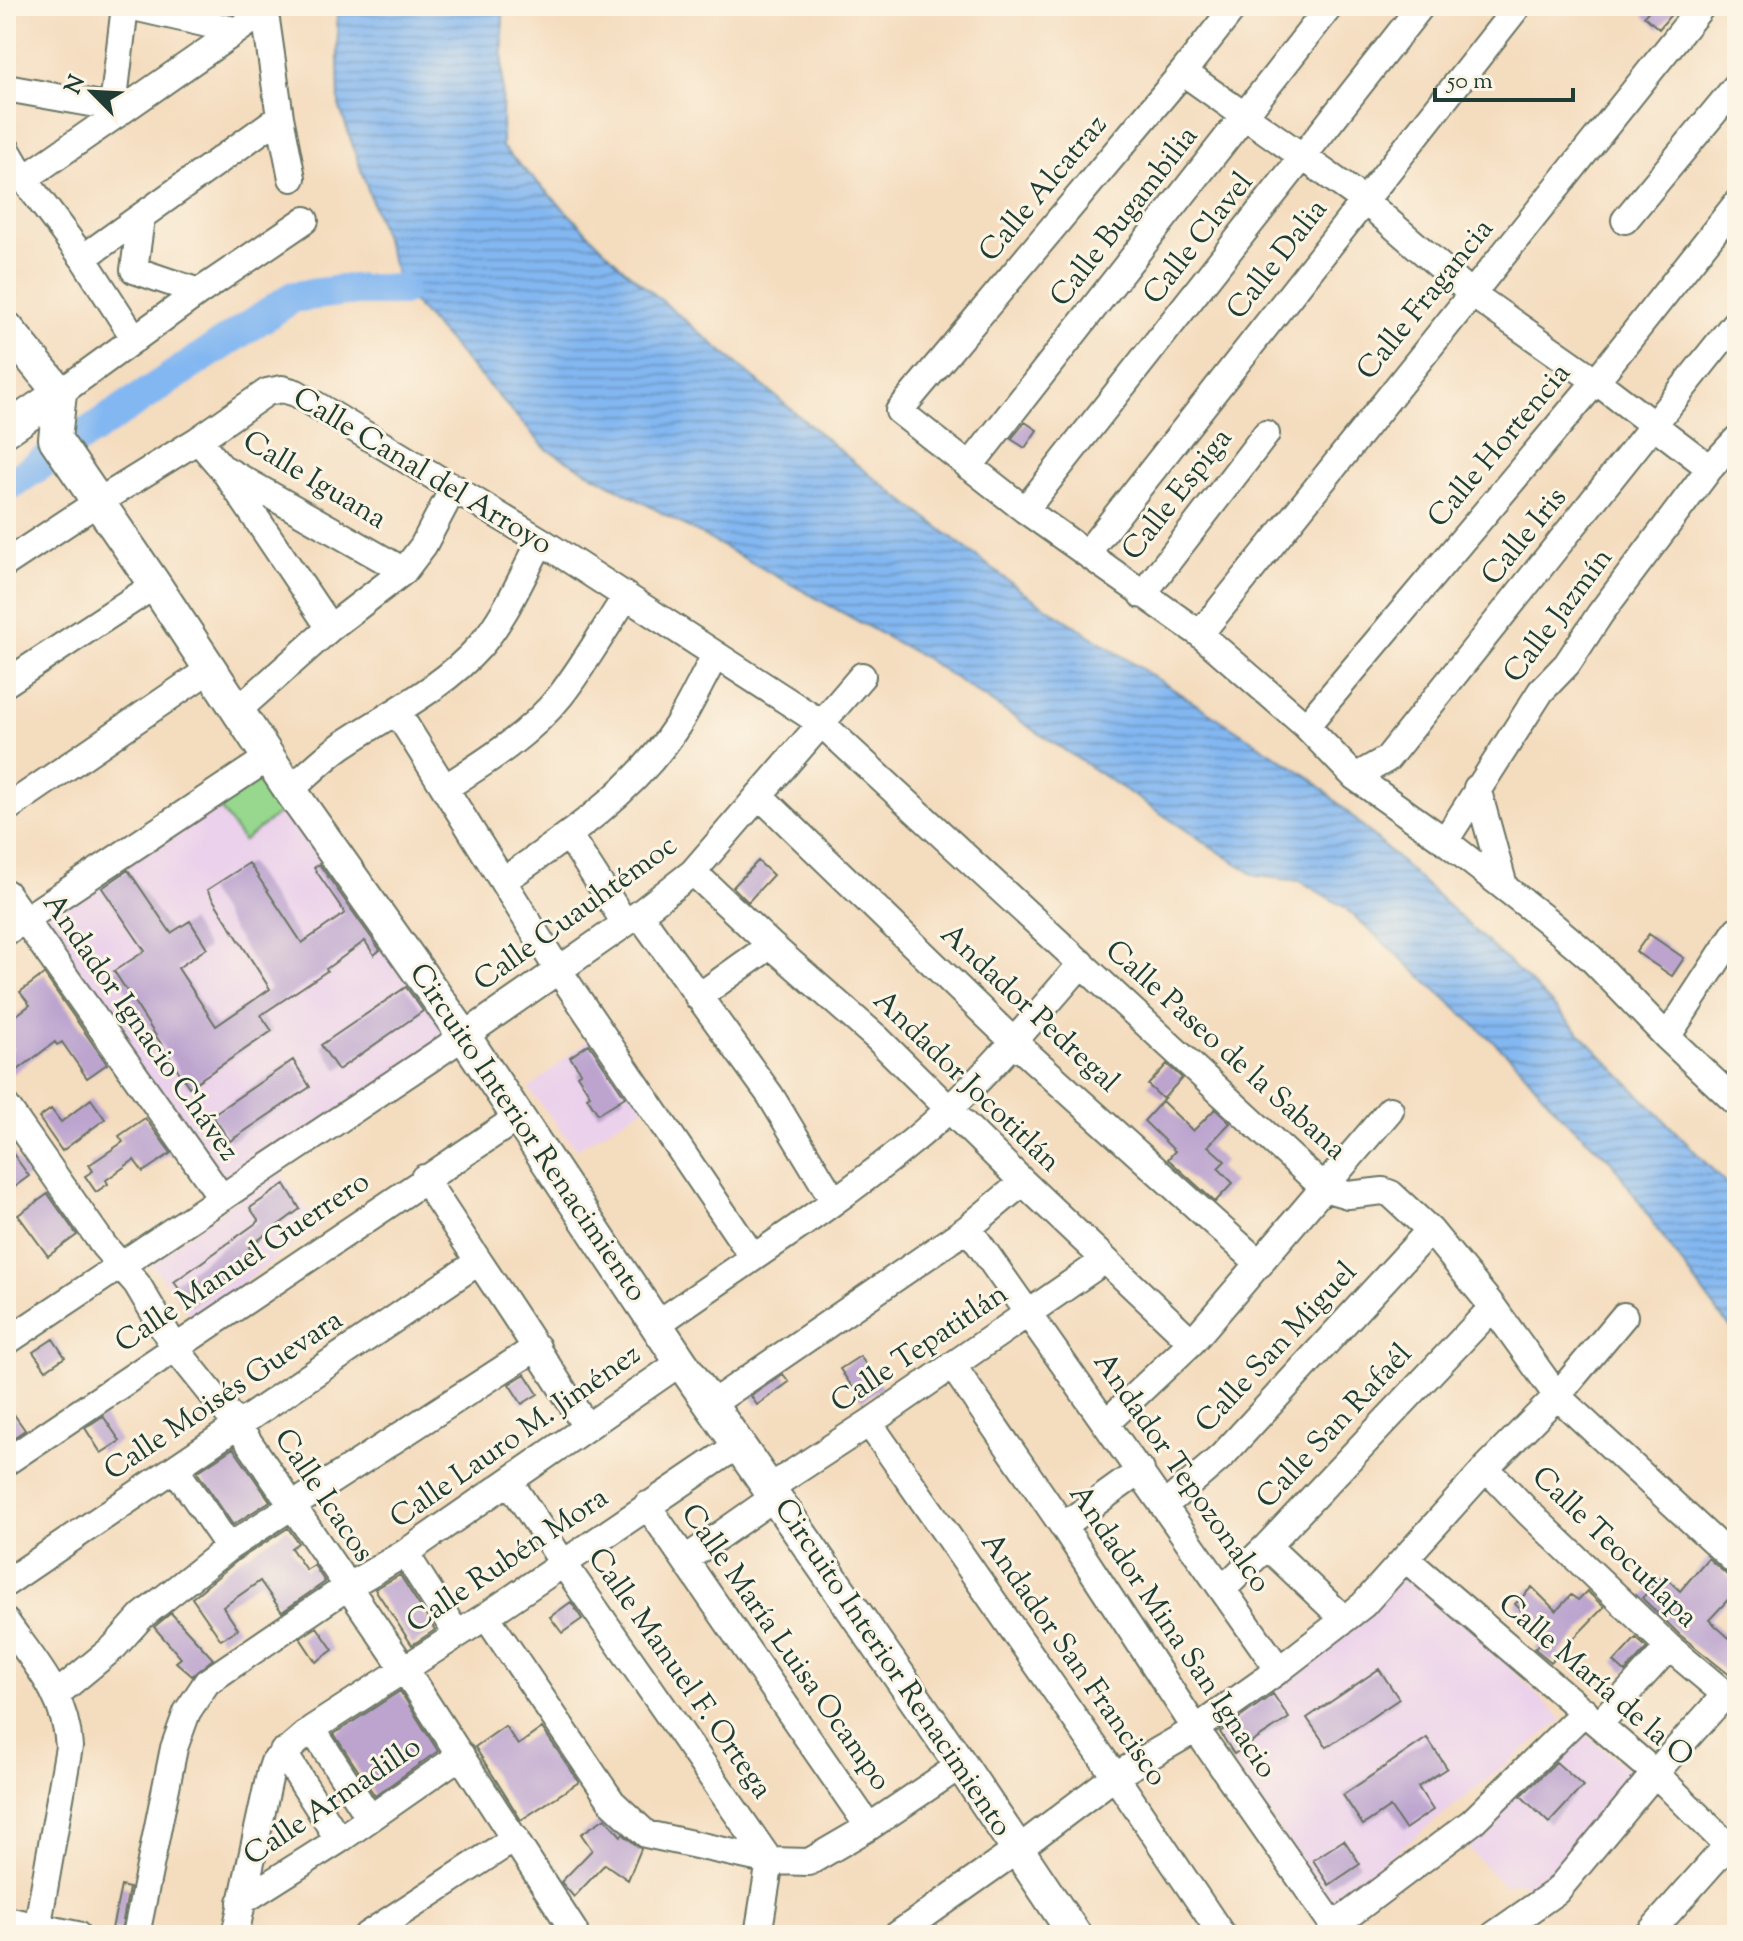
<svg xmlns="http://www.w3.org/2000/svg" width="1743" height="1941" font-family="'Sorts Mill Goudy',serif">
  <style>
    .built { fill: #ebd1eb }
    .pitch { fill: #97d88e; stroke: #5b8a61; stroke-width: 2 }
    .water { fill: url(#water-rules); stroke: #517a92; stroke-width: 2 }
    .lines { fill: none; stroke-linecap: round; stroke-linejoin: round }
    .river { stroke: #83b7f1; stroke-width: 32 }
    .building { fill: #bca4cf }
    .minor-casing { stroke: #6a7564; stroke-width: 30 }
    .major-casing { stroke: #6a7564; stroke-width: 36 }
    .minor { stroke: #fff; stroke-width: 26 }
    .major { stroke: #fff; stroke-width: 32 }
    .labels { text-anchor: middle; dominant-baseline: central; stroke-width: 6; stroke-linejoin: round; paint-order: stroke }
    .street-label { font-size: 30px; fill: #1f3d34; stroke: #fcf5e5 }
  </style>
  <defs>
    <pattern id="water-rules" width="6" height="5" patternUnits="userSpaceOnUse" patternTransform="scale(2)"><rect width="6" height="5" fill="#83b7f1"/><path d="M0 2.5h6" fill="none" stroke="#6b96c4"/></pattern>
  </defs>
  <rect width="100%" height="100%" fill="#fcf5e5"/>
  <filter id="ink" filterUnits="userSpaceOnUse"><feTurbulence type="fractalNoise" baseFrequency=".0125" numOctaves="2"/><feDisplacementMap in="SourceGraphic" scale="16" xChannelSelector="R" yChannelSelector="G"/><feConvolveMatrix kernelMatrix="1 2 1 2 8 2 1 2 1" color-interpolation-filters="sRGB"/></filter>
  <filter id="wash" filterUnits="userSpaceOnUse"><feTurbulence type="fractalNoise" baseFrequency=".006" numOctaves="4" result="noise"/><feDisplacementMap in="SourceGraphic" scale="32" xChannelSelector="R" yChannelSelector="G"/><feGaussianBlur stdDeviation="1.8" result="paint"/><feColorMatrix in="noise" values="0 0 0 0 0 0 0 0 0 0 0 0 0 0 0 0 0 1.4 0 .05"/><feComposite in="paint" operator="in"/></filter>
  <g filter="url(#wash)">
    <rect width="100%" height="100%" fill="#f4dcbe"/>
    <path class="built" d="M260,767L454,1036L223,1187L31,923Z
      M597,1032L647,1106L576,1149L529,1089Z
      M277,1169L321,1226L193,1319L151,1263Z
      M1413,1568L1562,1720L1330,1904L1210,1728Z
      M1578,1727L1646,1785L1533,1894L1520,1881L1504,1886L1461,1840Z"/>
    <path class="pitch" d="M264,777L286,808L243,841L219,807Z"/>
    <path class="water" d="M337,6H503L502,147L623,268L856,464L1023,592L1312,779L1532,984L1737,1195V1334L1722,1318L1665,1240L1611,1161L1560,1115L1517,1063L1344,907L1300,881L1256,876L923,657L546,449L402,290L339,105Z"/>
    <g class="lines">
      <path class="river" d="M6,487L293,297L348,290H402"/>
    </g>
    <g id="blocks">
      <path class="building" d="M1653,6H1678L1659,29L1644,16Z
        M1025,422L1037,430L1025,448L1011,439Z
        M758,861L773,875L748,902L733,887Z
        M249,863L302,943L345,913L314,868L319,864L380,950L374,955L365,941L326,969L327,971L261,1015L272,1031L189,1087L114,971L145,951L102,888L128,870L171,933L190,921L207,948L178,968L216,1026L270,989L207,890Z
        M1649,934L1684,958L1672,976L1636,952Z
        M44,974L107,1064L87,1078L62,1042L57,1045L55,1042L6,1079V1054L13,1049L6,1040V1023L30,1005L20,992Z
        M406,987L423,1011L338,1070L321,1045Z
        M589,1044L625,1097L598,1114L587,1097L590,1095L577,1075L581,1072L570,1057Z
        M293,1060L310,1087L230,1141L212,1115Z
        M1167,1064L1182,1078L1163,1099L1148,1085Z
        M91,1099L105,1119L62,1151L39,1118L51,1109L61,1122Z
        M1162,1101L1193,1131L1215,1109L1230,1123L1208,1146L1225,1161L1218,1168L1233,1183L1215,1202L1168,1159L1175,1151L1144,1121Z
        M145,1118L171,1153L143,1172L134,1160L106,1180L108,1184L96,1192L85,1176L93,1171L89,1165L123,1142L119,1136Z
        M6,1144L29,1176L6,1193Z
        M285,1184L300,1209L249,1247L256,1258L191,1305L174,1282L259,1221L250,1208Z
        M48,1194L77,1235L48,1256L18,1215Z
        M53,1339L65,1357L46,1370L33,1352Z
        M860,1356L882,1387L862,1401L840,1369Z
        M525,1374L538,1394L522,1404L509,1384Z
        M783,1374L789,1382L757,1405L751,1396Z
        M6,1403L25,1430L6,1443Z
        M103,1416L120,1441L101,1453L85,1428Z
        M233,1448L270,1501L233,1525L197,1472Z
        M288,1528L298,1543L291,1548L306,1570L314,1565L325,1582L282,1612L260,1581L223,1607L238,1629L221,1640L192,1598L238,1560Z
        M1708,1558L1737,1584V1590L1709,1620L1737,1645V1681L1680,1635L1642,1598L1664,1576L1680,1591Z
        M400,1575L435,1630L412,1645L375,1589Z
        M1532,1587L1556,1611L1571,1595L1578,1600L1587,1591L1604,1607L1551,1662L1535,1649L1547,1636L1515,1604Z
        M571,1602L582,1619L562,1633L550,1617Z
        M171,1613L213,1659L192,1676L176,1662L181,1658L154,1627Z
        M317,1627L333,1650L316,1662L300,1638Z
        M1636,1638L1647,1648L1625,1672L1614,1662Z
        M1379,1669L1399,1699L1327,1747L1307,1718Z
        M400,1691L438,1751L375,1796L334,1734Z
        M1273,1694L1289,1718L1234,1754L1220,1732Z
        M505,1726L518,1745L542,1728L579,1782L521,1820L475,1747Z
        M1427,1738L1447,1768L1418,1787L1433,1810L1405,1829L1390,1807L1363,1825L1343,1795Z
        M1556,1762L1583,1786L1549,1823L1521,1796Z
        M605,1818L621,1836L623,1834L641,1849L628,1880L605,1864L574,1897L561,1882L592,1850L581,1834Z
        M1344,1840L1360,1864L1329,1885L1313,1860Z
        M121,1886L129,1888L121,1931L112,1929Z"/>
    </g>
  </g>
  <g filter="url(#ink)">
    <use href="#blocks" fill-opacity="0" stroke="#6a7564" stroke-width="2"/>
    <g class="lines">
      <g class="minor-casing">
        <path id="minor" d="M129,6L234,30
          M264,6L280,117L292,178
          M1235,6L1183,72L899,411L1025,510L1200,634L1306,726L1355,777L1445,841L1545,919L1591,958L1667,1037L1737,1103
          M1183,72L1365,201L1472,294L1596,381L1710,468
          M6,88L113,107
          M116,115L113,107L125,6
          M6,148L24,179L83,258L135,339
          M24,179L265,11
          M141,218L134,270L199,292
          M1625,220L1737,85
          M83,258L280,117
          M60,393L199,292L305,220
          M198,440L221,467L404,571
          M969,467L1330,6
          M225,472L330,628
          M1025,510L1421,6
          M1087,553L1518,6
          M6,563L98,502L198,440L267,392L282,389L296,393L541,541L821,723L1324,1188L1348,1195L1383,1191L1391,1194L1430,1230L1493,1307L1557,1396L1737,1563
          M1142,595L1266,434
          M1200,634L1702,6
          M6,683L155,585
          M237,711L330,628L404,571L423,546L454,487
          M397,712L557,968L753,1257
          M1306,726L1596,381L1737,203
          M1355,777L1387,759L1734,324
          M446,787C487,761 530,734 561,695C584,665 604,630 625,598
          M1477,788L1504,886
          M290,790C307,775 323,759 341,746C387,715 442,689 480,646C506,616 522,576 541,541
          M759,795L1014,1042L1260,1264
          M6,809L210,669
          M569,836L625,923
          M1445,841L1541,691L1567,664L1600,614L1710,468L1737,439
          M693,872L771,945L877,1038L1023,1182L1192,1342
          M504,880C567,837 635,791 677,726C691,704 702,679 715,656
          M6,893L222,1198
          M639,914L770,1095L834,1201
          M6,932L268,758
          M698,997L771,945
          M1667,1037L1737,930
          M6,1106L104,1246L137,1284L175,1348L237,1425L405,1670L574,1931
          M424,1178C478,1262 535,1343 586,1427
          M968,1228L1279,1670
          M656,1325C742,1264 833,1207 914,1140C974,1091 1031,1022 1082,963
          M6,1342L464,1036L639,914L693,872L862,676
          M952,1365L1063,1526L1196,1729L1340,1935
          M710,1405L968,1228L1023,1182
          M1107,1422L1192,1342L1390,1110
          M869,1423L1115,1776L1222,1935
          M6,1462L517,1118
          M1486,1468L1528,1512L1669,1647L1737,1704
          M176,1470L229,1547
          M510,1482L563,1563L770,1861
          M768,1489L869,1423L1105,1260
          M647,1505L869,1827
          M1165,1505L1222,1456L1430,1230
          M1063,1526L1141,1470
          M1267,1546L1343,1618
          M405,1553L457,1634
          M686,1559L776,1496
          M1406,1559L1655,1773L1737,1855
          M6,1583L478,1262
          M1223,1589L1267,1546L1493,1307
          M486,1616L612,1802L646,1834L770,1861L809,1862L869,1827L961,1765
          M6,1622C35,1663 66,1695 69,1747L36,1935
          M57,1694L114,1647L142,1616L229,1547L537,1347
          M1599,1724L1669,1647
          M312,1729L370,1818
          M283,1752L339,1840
          M241,1902L339,1840L461,1755
          M6,1920L77,1935
          M1334,1926L1472,1822L1585,1711
          M136,1935L174,1748L187,1712L207,1682L347,1587L405,1553L681,1362
          M235,1935L270,1774L274,1762L312,1729L486,1616L738,1445
          M367,1935L515,1838
          M758,1935L770,1861
          M897,1935L1017,1850L1115,1776L1196,1729L1279,1670L1363,1605L1486,1468L1557,1396L1624,1316
          M1494,1935L1557,1891L1655,1773L1727,1693
          M1648,1935L1727,1846"/>
      </g>
      <g class="major-casing">
        <path id="major" d="M6,327L60,393L55,439L155,585L290,790L464,1036L681,1362L961,1765L1075,1935
          M6,430L60,393"/>
      </g>
      <use href="#minor" class="minor"/>
      <use href="#major" class="major"/>
    </g>
  </g>
  <g class="labels">
    <g class="street-label">
      <text transform="translate(1044 189) rotate(-50)">Calle Alcatraz</text>
      <text transform="translate(1125 217) rotate(-52)">Calle Bugambilia</text>
      <text transform="translate(1199 239) rotate(-52)">Calle Clavel</text>
      <text transform="translate(1278 260) rotate(-52)">Calle Dalia</text>
      <text transform="translate(1426 300) rotate(-51)">Calle Fragancia</text>
      <text transform="translate(1500 446) rotate(-50)">Calle Hortencia</text>
      <text transform="translate(422 472) rotate(31)">Calle Canal del Arroyo</text>
      <text transform="translate(314 481) rotate(31)">Calle Iguana</text>
      <text transform="translate(1178 495) rotate(-52)">Calle Espiga</text>
      <text transform="translate(1525 537) rotate(-51)">Calle Iris</text>
      <text transform="translate(1559 616) rotate(-53)">Calle Jazmín</text>
      <text transform="translate(576 914) rotate(-36)">Calle Cuauhtémoc</text>
      <text transform="translate(1029 1009) rotate(43)">Andador Pedregal</text>
      <text transform="translate(140 1028) rotate(55)">Andador Ignacio Chávez</text>
      <text transform="translate(1225 1051) rotate(42)">Calle Paseo de la Sabana</text>
      <text transform="translate(966 1082) rotate(44)">Andador Jocotitlán</text>
      <text transform="translate(527 1133) rotate(56)">Circuito Interior Renacimiento</text>
      <text transform="translate(243 1263) rotate(-34)">Calle Manuel Guerrero</text>
      <text transform="translate(1277 1348) rotate(-47)">Calle San Miguel</text>
      <text transform="translate(920 1349) rotate(-34)">Calle Tepatitlán</text>
      <text transform="translate(224 1396) rotate(-34)">Calle Moisés Guevara</text>
      <text transform="translate(1335 1427) rotate(-47)">Calle San Rafaél</text>
      <text transform="translate(516 1437) rotate(-35)">Calle Lauro M. Jiménez</text>
      <text transform="translate(1181 1473) rotate(55)">Andador Tepozonalco</text>
      <text transform="translate(323 1496) rotate(56)">Calle Icacos</text>
      <text transform="translate(1614 1548) rotate(44)">Calle Teocutlapa</text>
      <text transform="translate(508 1561) rotate(-34)">Calle Rubén Mora</text>
      <text transform="translate(1172 1632) rotate(56)">Andador Mina San Ignacio</text>
      <text transform="translate(785 1648) rotate(55)">Calle María Luisa Ocampo</text>
      <text transform="translate(1073 1660) rotate(55)">Andador San Francisco</text>
      <text transform="translate(892 1668) rotate(56)">Circuito Interior Renacimiento</text>
      <text transform="translate(679 1674) rotate(55)">Calle Manuel F. Ortega</text>
      <text transform="translate(1595 1681) rotate(41)">Calle María de la O</text>
      <text transform="translate(333 1802) rotate(-34)">Calle Armadillo</text>
    </g>
  </g>
  <rect width="1743" height="1941" fill="none" stroke="#fcf5e5" stroke-width="32"/>
  <g transform="translate(92 92) rotate(294)" stroke="#fcf5e5" stroke-width="6" paint-order="stroke">
  <path d="M0-6L14 30L0 20L-14 30Z" fill="#1f3d34"/>
  <text y="-12" font-size="22" font-weight="bold" text-anchor="middle" fill="#1f3d34">N</text>
  </g>
  <path d="M1435 88v12h138v-12" fill="none" stroke="#1f3d34" stroke-width="4"/>
  <text x="1447" y="88" font-size="24" fill="#1f3d34" stroke="#fcf5e5" stroke-width="6" paint-order="stroke">50 m</text>
</svg>
